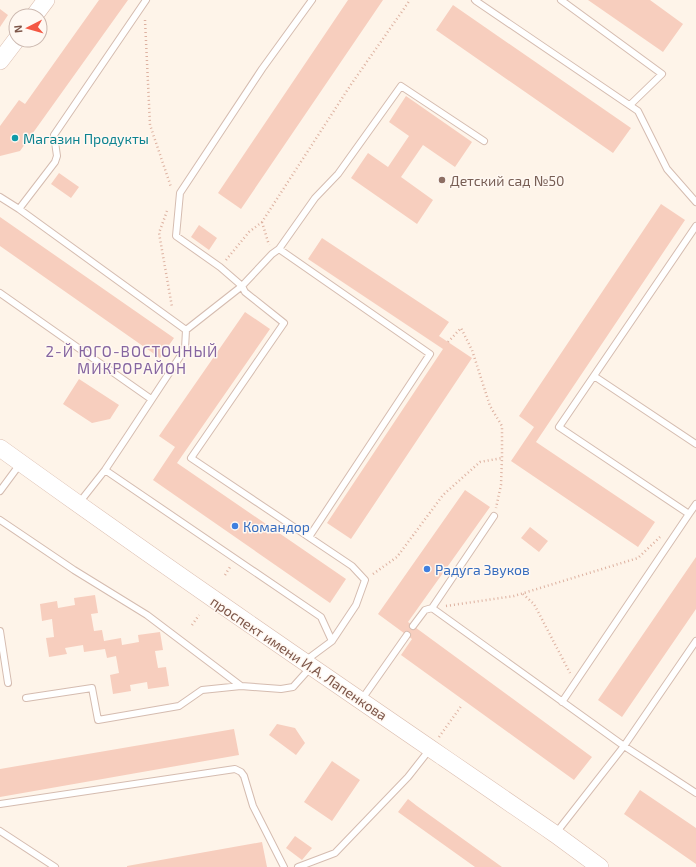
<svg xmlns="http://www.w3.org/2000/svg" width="696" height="867" font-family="'Exo 2',sans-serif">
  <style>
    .building { fill: #f7cebe }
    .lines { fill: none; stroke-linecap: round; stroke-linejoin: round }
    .lane-casing { stroke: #d5bcb0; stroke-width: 8 }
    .secondary-casing { stroke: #dbbdaf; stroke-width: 18 }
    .path { stroke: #ddb1a0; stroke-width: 2.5; stroke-dasharray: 1 3; stroke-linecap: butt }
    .lane { stroke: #fff; stroke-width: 6 }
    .secondary { stroke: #fff; stroke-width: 17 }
    .culture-dot { fill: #0f9aa8; stroke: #fff8f2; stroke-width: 1.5 }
    .education-dot { fill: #8d6e63; stroke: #fff8f2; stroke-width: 1.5 }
    .shop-dot { fill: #3f7fe0; stroke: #fff8f2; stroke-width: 1.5 }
    .labels { text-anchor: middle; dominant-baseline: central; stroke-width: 3; stroke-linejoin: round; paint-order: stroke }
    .culture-label { font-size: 14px; fill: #0d838f; stroke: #fff8f2; text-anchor: start }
    .education-label { font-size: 14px; fill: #785e54; stroke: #fff8f2; text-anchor: start }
    .shop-label { font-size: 14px; fill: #366cbe; stroke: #fff8f2; text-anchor: start }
    .street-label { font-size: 14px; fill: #7d5649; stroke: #fff8f2 }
    .neighbourhood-label { font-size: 15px; letter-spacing: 1px; fill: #8565a0; stroke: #fff8f2 }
  </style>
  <rect width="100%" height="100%" fill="#fef4e9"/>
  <path class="building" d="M99,0H128L20,151L0,156V126L19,100L25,104Z
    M348,0H383L241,209L218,193Z
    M588,0H650L683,24L663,52Z
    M453,5L631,128L613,153L436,30Z
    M0,9L8,15L0,27Z
    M406,96L472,142L455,167L423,145L401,177L433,200L417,224L351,178L368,153L388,167L409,136L389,122Z
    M59,173L79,187L71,198L51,184Z
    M661,204L685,220L536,442L655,522L638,547L511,461L534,427L519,416Z
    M0,217L174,338L160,358L0,246Z
    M199,225L217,238L209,250L191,237Z
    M322,238L449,322L439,336L472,358L351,539L327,523L443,349L308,259Z
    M245,312L270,329L177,463L346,579L330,603L153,480L175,447L159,436Z
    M79,379L119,405L110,419L92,423L63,404Z
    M465,490L490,507L408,622L592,757L574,780L401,655L412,639L378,614Z
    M530,527L548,541L539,552L521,538Z
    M696,557V609L622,717L598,700Z
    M95,595L98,613L91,614L94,631L102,630L104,641L121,638L122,645L139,642L138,635L160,632L163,650L155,651L158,668L166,667L169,686L148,689L147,682L130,685L131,691L113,694L110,675L119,673L116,656L107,658L105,649L84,652L83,645L65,648L67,654L49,657L46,638L54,637L52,619L42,621L40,604L57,601L58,608L75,605L74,598Z
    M277,724L295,728L305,743L296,755L269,735Z
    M234,729L239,755L0,797V769Z
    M332,761L360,780L332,821L304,802Z
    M640,790L696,828V864L624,814Z
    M408,799L417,806L502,867H475L398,812Z
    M295,836L312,848L302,860L286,848Z
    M262,842L267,867H127V866Z"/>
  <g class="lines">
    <g class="lane-casing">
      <path id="lane" d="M475,0L476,1L638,111L667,169L696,202
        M561,0L662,74L630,105
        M0,197L19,209L186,330L185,349L127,437L105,470L79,503
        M19,209L55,162L57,156L54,135L146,0
        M279,249L315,198L338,174L401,86L484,141
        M0,293L151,399
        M186,330L242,286L220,267L176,236L180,193L262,69L312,0
        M594,376L696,444
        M105,470L321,617L332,641
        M0,491L20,464
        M689,514L696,504
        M494,516L432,608L624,746L696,793
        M0,520L74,570L147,615L241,686L281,689L293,687L310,668
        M413,626L425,610L432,608
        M0,631L8,683
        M305,661L332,641L356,605L365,580L352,566L191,458L284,323L245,292L242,286L272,254L279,249L430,354L309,537
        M26,698L92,688L98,720L179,706L202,690L241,686
        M362,699L407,635
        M562,702L689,514L559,427L696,226
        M0,804L235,769L241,772L244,776L253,806L284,867
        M0,831L55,867
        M556,833L624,746L696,641
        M298,867L335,853L408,777L430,749"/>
    </g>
    <g class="secondary-casing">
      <path id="secondary" d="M34,16L46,0
        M0,61L16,40
        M0,448C183,580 369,706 555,834L600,867"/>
    </g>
    <path class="path" d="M145,20L150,125L171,187
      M167,211L159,233L172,307
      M262,222L269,245
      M226,260L249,232L262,222L350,86L410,0
      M448,342L461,328L472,350L490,406L502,426V458L501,485L496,508
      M373,574L397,557L443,495L480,462L502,458
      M225,575L230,567
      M523,594L534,604L570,673
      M446,606L514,596L638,558L660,537
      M192,625L199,615
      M439,737L462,705"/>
    <use href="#lane" class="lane"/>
    <use href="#secondary" class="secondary"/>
  </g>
  <circle class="culture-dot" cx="15" cy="138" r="4"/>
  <circle class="education-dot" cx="442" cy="180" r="4"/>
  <g class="shop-dot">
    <circle cx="235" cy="526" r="4"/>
    <circle cx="427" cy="569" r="4"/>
  </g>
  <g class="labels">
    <g class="culture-label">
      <text x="23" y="138">Магазин Продукты</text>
    </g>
    <g class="education-label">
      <text x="450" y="180">Детский сад №50</text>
    </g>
    <g class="shop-label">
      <text x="243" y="526">Командор</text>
      <text x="435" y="569">Радуга Звуков</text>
    </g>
    <g class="street-label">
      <text transform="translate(299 658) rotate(34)">проспект имени И.А. Лапенкова</text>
    </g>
    <g class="neighbourhood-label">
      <text x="132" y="351">2-Й ЮГО-ВОСТОЧНЫЙ<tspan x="132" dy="17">МИКРОРАЙОН</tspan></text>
    </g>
  </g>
  <g transform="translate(28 28) rotate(264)"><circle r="19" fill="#fff8f2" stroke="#cbb7ae"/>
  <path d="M0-3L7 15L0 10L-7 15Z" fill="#f45743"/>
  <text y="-6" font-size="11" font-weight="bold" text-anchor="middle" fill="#7d5649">N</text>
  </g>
</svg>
